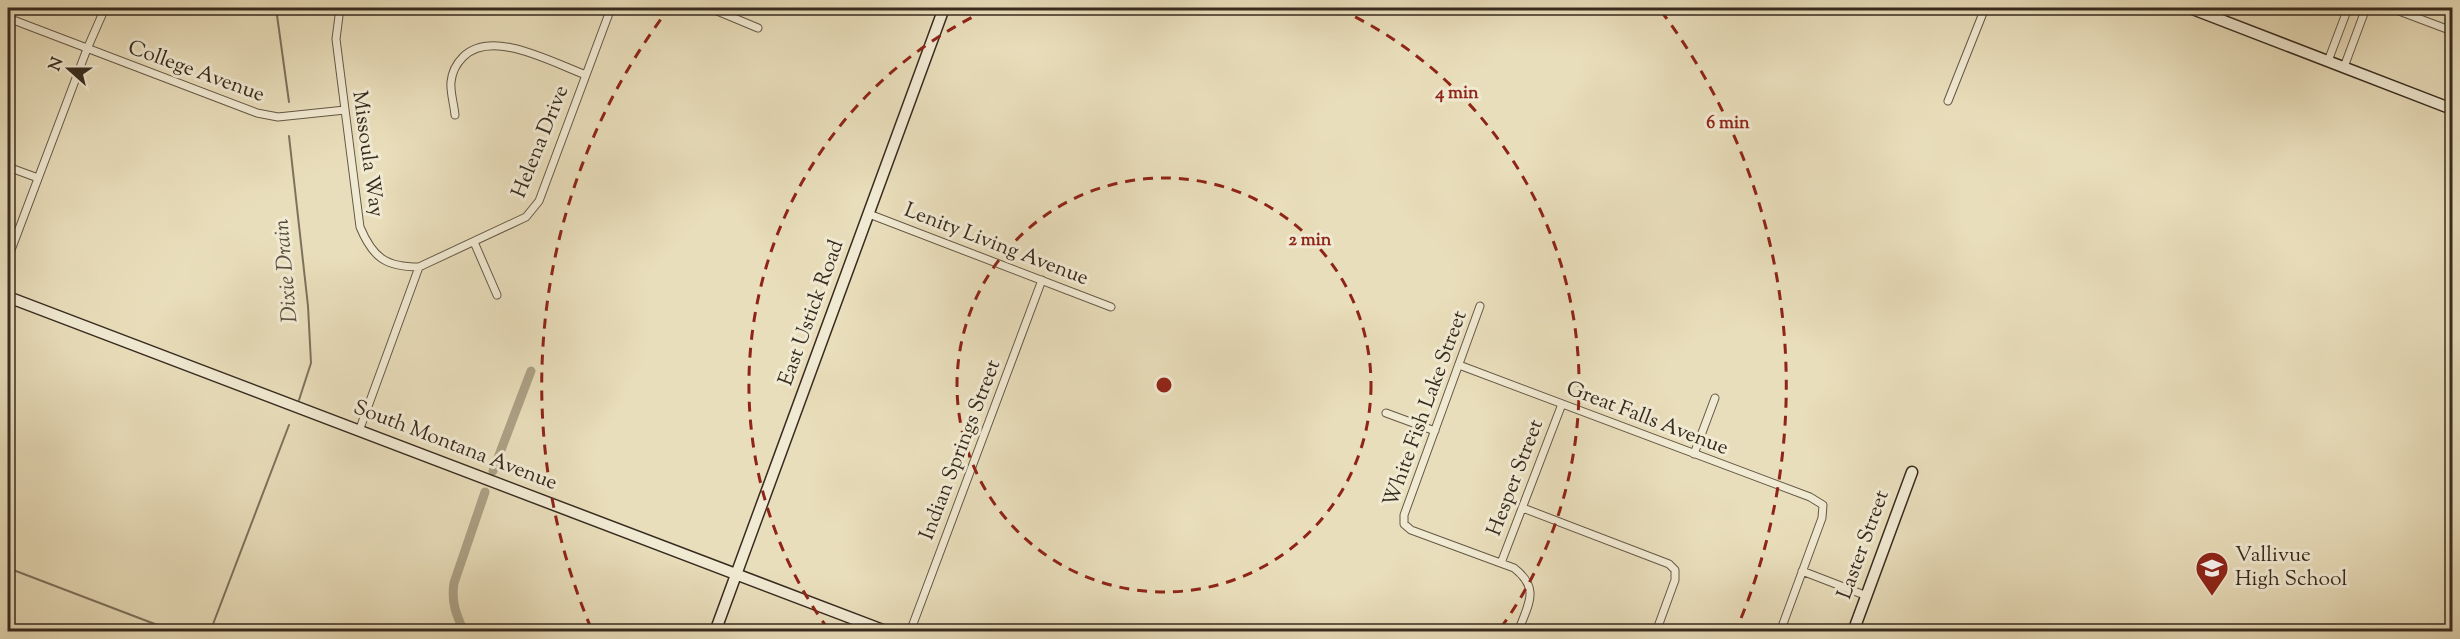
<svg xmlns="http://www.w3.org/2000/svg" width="2460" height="639" font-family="'Sorts Mill Goudy',serif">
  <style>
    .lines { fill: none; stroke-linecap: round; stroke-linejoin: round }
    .stream { stroke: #7d725d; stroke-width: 2 }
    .canal { stroke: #aca186; stroke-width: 9 }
    .street-casing { stroke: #645846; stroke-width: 9 }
    .secondary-casing { stroke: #372b1f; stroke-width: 13 }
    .street { stroke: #f1ead3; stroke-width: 7 }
    .secondary { stroke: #f1ead3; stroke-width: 10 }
    .ring { fill: none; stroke: #8f2418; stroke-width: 3; stroke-dasharray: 10 8 }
    .labels { text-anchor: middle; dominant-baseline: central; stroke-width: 6; stroke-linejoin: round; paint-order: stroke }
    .street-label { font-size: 21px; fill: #372b1f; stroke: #f1ead3 }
    .poi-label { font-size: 21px; fill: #372b1f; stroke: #f1ead3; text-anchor: start }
    .water-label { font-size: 22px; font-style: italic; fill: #5a4e3e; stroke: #f1ead3 }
    .centre { fill: #8f2418; stroke: #f1ead3; stroke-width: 3 }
    .ring-label { font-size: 18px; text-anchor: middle; font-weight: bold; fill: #8f2418; stroke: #f1ead3; stroke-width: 6; stroke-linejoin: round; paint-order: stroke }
  </style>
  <rect width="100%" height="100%" fill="#e9debb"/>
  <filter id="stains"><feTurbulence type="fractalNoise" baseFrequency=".00333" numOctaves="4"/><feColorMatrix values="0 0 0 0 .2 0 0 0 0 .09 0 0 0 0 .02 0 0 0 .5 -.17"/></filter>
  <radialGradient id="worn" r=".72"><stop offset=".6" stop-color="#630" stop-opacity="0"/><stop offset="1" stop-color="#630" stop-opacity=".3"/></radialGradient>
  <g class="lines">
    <path class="stream" d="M276,8L289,102
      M289,136L308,306L311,363L299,400
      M8,568L160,626
      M210,632L289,425"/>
    <path class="canal" d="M493,471L531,371
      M464,632C456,614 451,602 454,583L485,492"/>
    <g class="street-casing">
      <path id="street" d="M340,8L336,39L360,227C373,258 386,267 419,267
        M710,8L758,28
        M2391,8L2452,31
        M8,18L257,113L278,117L345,110
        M2328,61L2348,8
        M2344,67L2366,8
        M1948,101L1985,8
        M455,115C454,104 450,92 451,82C452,72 456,64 463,57C492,28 553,63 586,75
        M8,167L38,178
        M869,214L1111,307
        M474,242L497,295
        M8,258L87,49L105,8
        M1480,306L1404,515V524L1411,530L1514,568C1541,589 1528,604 1518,632
        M1459,365L1810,497L1823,505L1822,518L1780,632
        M1386,413L1435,431
        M359,431L419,267L526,217L539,201L611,8
        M1694,454L1715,398
        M1523,508L1669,564L1675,570V580L1656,632
        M1501,563L1562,404
        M1802,571L1867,596
        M910,632L1042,280"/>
    </g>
    <g class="secondary-casing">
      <path id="secondary" d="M2190,8L2452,109
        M8,297L888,632
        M715,632L944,8
        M1853,632L1912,472"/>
    </g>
    <use href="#street" class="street"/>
    <use href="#secondary" class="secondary"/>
  </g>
  <g class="ring">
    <circle cx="1164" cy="385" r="207"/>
    <path d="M828 629A415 415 0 0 1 989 9M1339 9A415 415 0 0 1 1500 629"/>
    <path d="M591 628A622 622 0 0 1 667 11M1661 11A622 622 0 0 1 1737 628"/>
  </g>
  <defs>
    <g id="school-pin" transform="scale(1.725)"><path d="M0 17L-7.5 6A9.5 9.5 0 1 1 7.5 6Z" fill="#8f2418" stroke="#f1ead3"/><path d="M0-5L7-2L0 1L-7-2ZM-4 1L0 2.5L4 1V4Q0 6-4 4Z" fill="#fff"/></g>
  </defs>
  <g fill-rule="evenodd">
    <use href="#school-pin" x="2212" y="568"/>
  </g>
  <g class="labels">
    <g class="street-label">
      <text transform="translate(196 72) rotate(20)">College Avenue</text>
      <text transform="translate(541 142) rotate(-68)">Helena Drive</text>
      <text transform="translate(367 154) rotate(82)">Missoula Way</text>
      <text transform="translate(996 245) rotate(21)">Lenity Living Avenue</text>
      <text transform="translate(812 313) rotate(-70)">East Ustick Road</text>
      <text transform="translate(1426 409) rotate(-70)">White Fish Lake Street</text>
      <text transform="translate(1647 419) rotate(21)">Great Falls Avenue</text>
      <text transform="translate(455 446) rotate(21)">South Montana Avenue</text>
      <text transform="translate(961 450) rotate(-69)">Indian Springs Street</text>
      <text transform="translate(1516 478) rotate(-69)">Hesper Street</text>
      <text transform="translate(1864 545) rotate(-70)">Laster Street</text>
    </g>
    <g class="poi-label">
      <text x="2235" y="556">Vallivue<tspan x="2235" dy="24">High School</tspan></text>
    </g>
    <g class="water-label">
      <text transform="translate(287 271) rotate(-95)">Dixie Drain</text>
    </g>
  </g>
  <circle cx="1164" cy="385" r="9" class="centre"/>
  <g class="ring-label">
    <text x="1457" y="98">4 min</text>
    <text x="1728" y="128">6 min</text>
    <text x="1310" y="245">2 min</text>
  </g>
  <rect width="2460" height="639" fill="none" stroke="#e9debb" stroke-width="30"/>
  <rect x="9" y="9" width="2442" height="621" fill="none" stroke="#372b1f" stroke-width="3"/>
  <rect x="15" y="15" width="2430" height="609" fill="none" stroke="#372b1f" stroke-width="1.5"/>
  <g transform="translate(69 69) rotate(291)" stroke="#f1ead3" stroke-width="4.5" paint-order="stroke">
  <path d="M0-4.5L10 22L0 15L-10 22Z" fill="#372b1f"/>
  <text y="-9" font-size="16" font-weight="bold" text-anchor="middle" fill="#372b1f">N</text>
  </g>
  <rect width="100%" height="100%" filter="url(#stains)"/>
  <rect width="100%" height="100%" fill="url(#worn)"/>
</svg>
